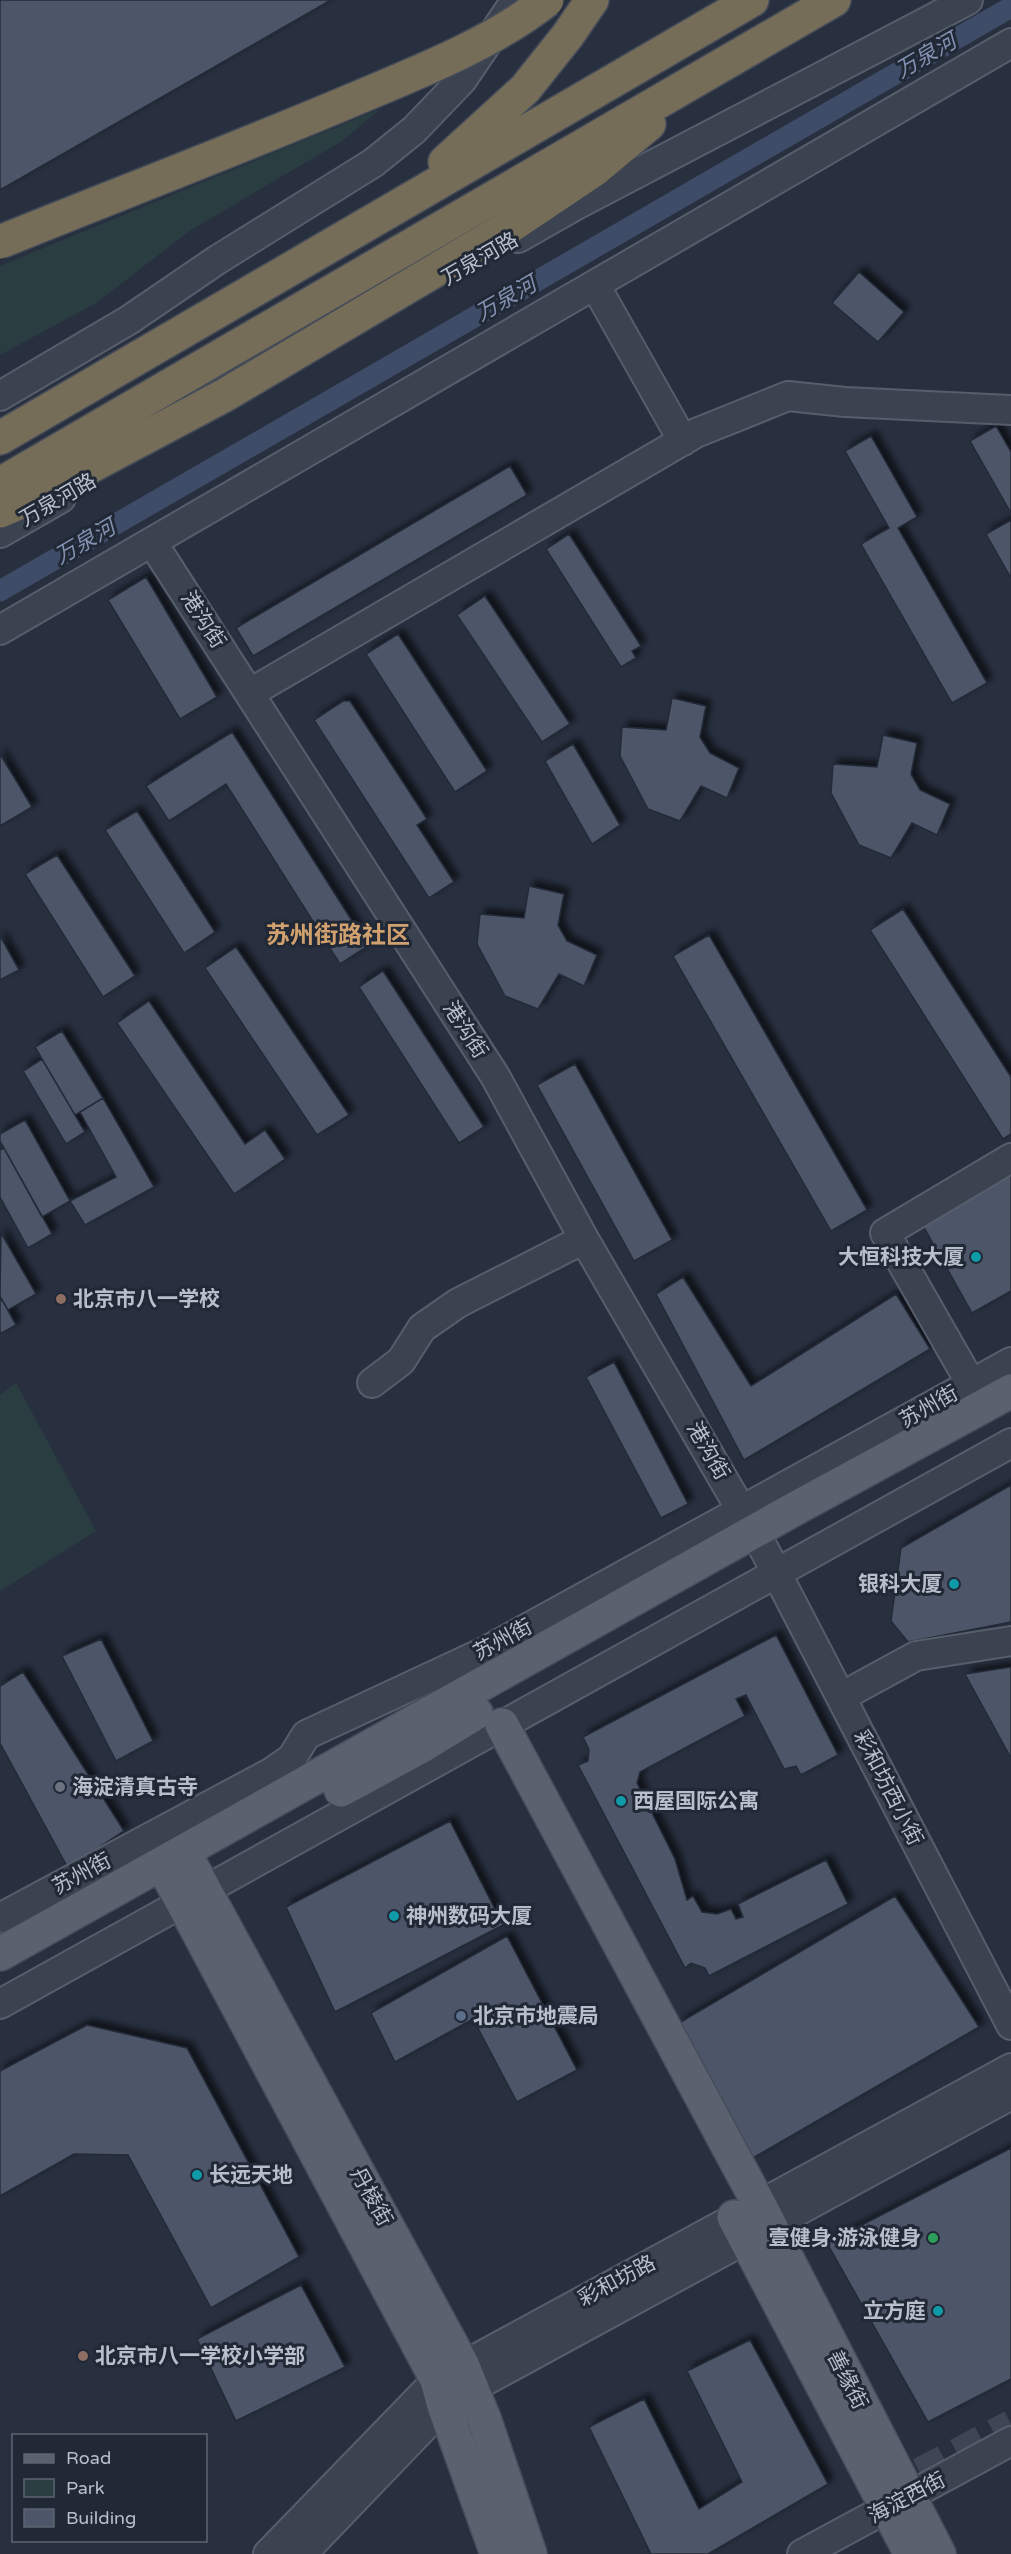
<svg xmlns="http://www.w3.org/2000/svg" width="1011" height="2554" font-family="'Varela Round','Noto Sans SC',sans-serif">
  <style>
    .green { fill: #2a3d41 }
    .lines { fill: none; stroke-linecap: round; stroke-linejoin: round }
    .canal { stroke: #3f4c68; stroke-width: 21 }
    .building { fill: #4e5769; stroke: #232a38; stroke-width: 1.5; filter: url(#shadow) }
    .minor-tunnel { stroke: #3e4555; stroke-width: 28; stroke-dasharray: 28 14; stroke-linecap: butt }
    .minor-casing { stroke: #575e6b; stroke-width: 32 }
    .major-casing { stroke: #464c5a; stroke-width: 36 }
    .highway-casing { stroke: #444b58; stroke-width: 36 }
    .minor { stroke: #3c4350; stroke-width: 28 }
    .major { stroke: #5a6270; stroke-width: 33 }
    .highway { stroke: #766d59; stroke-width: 33 }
    .highway-bridge-casing { stroke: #444b58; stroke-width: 36; stroke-linecap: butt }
    .highway-bridge { stroke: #766d59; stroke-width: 33 }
    .culture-dot { fill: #0f9aa8; stroke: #212836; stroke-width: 2 }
    .education-dot { fill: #8d6e63; stroke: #212836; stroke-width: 2 }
    .worship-dot { fill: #6b7280; stroke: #212836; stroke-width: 2 }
    .service-dot { fill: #5c6f8a; stroke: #212836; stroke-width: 2 }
    .leisure-dot { fill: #2e9e5b; stroke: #212836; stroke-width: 2 }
    .labels { text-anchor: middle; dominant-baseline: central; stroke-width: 6; stroke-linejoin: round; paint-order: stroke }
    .street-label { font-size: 21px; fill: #b9becb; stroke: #212836 }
    .poi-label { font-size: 21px; font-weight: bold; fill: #b9becb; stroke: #212836; text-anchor: start }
    .water-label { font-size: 22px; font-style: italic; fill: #8292b0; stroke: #212836 }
    .quarter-label { font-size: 24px; font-weight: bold; fill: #d0a16e; stroke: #212836 }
  </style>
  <defs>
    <filter id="shadow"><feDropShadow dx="5.5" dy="-5.5" stdDeviation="3" flood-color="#0009"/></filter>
  </defs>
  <rect width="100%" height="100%" fill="#283040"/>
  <path class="green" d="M380,109L342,141L191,230L96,303L0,355V266Z
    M16,1383L96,1531L0,1591V1395Z"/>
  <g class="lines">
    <path class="canal" d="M0,591L1011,7"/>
  </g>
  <path class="building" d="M0,0H331L0,190Z
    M859,272L904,312L878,342L832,303Z
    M996,426L1011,452V513L970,441Z
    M871,436L917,517L898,528L987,683L952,703L861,544L889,528L845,451Z
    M510,466L527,495L253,656L236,628Z
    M1011,520V578L986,534Z
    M569,534L641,646L632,651L636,658L621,667L546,549Z
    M146,577L217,697L180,719L108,600Z
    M485,596L570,724L542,742L457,615Z
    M398,634L487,771L455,792L366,654Z
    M672,698L706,706L700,737L710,753L739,768L727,798L701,786L680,821L648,809L620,756L622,727L666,730Z
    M343,701H350L427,819L417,825L454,882L429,898L314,720Z
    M232,732L368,946L340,964L226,784L169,821L146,786Z
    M883,735L917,743L911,774L920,790L950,804L937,835L912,823L891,858L859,845L831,793L833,764L877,767Z
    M573,744L620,825L592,844L545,761Z
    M0,754L32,807L0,826Z
    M137,811L215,932L184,953L105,830Z
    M57,855L135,976L103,997L25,874Z
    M529,886L564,894L558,925L567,941L597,955L584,986L559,974L538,1009L505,996L477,944L480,914L524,918Z
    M903,909L1011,1077V1134L1003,1139L870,930Z
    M709,935L867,1210L831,1231L673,956Z
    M0,936L19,970L0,980Z
    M236,947L349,1115L317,1135L205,968Z
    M383,971L484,1127L459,1143L359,987Z
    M149,1001L245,1144L265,1130L285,1159L234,1194L117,1023Z
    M62,1031L103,1098L75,1115L35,1047Z
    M42,1059L85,1132L66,1144L23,1071Z
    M575,1064L672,1240L634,1261L537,1085Z
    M103,1098L154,1187L85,1225L70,1201L116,1177L80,1112Z
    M25,1120L70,1201L42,1217L0,1141V1134Z
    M4,1148L52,1234L28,1248L0,1197V1150Z
    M1011,1171V1291L972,1313L921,1222Z
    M1,1233L36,1294L8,1310L0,1296Z
    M683,1277L751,1386L896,1294L930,1349L744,1460L656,1294Z
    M2,1300L16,1325L0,1334V1301Z
    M614,1362L688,1504L661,1518L586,1377Z
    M1011,1485V1622L908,1642L891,1621L901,1548Z
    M776,1635L838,1755L801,1775L796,1766L784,1769L746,1695L736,1699L745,1716L640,1772L637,1783L675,1859L687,1900L693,1896L702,1912L717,1914L731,1909L736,1919L743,1917L738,1904L826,1860L848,1904L709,1976L705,1968L691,1963L685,1968L578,1765L588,1761L589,1750L583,1737Z
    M101,1639L153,1741L116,1761L62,1656Z
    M1011,1667V1758L965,1674Z
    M23,1672L124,1831L68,1868L0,1743V1686Z
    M450,1821L503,1925L335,2012L286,1907Z
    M895,1896L979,2027L753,2158L679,2023Z
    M507,1936L577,2070L517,2102L473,2019L395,2062L371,2013Z
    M87,2025L187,2048L299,2257L211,2308L128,2155L74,2154L0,2196V2071Z
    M1011,2148V2379L928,2422L827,2243Z
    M301,2285L345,2367L236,2421L197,2339Z
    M750,2340L828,2484L708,2554H651L589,2427L644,2399L699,2509L742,2482L687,2371Z"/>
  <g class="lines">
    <path class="minor-tunnel" d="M894,2495L890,2487L1011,2424"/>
    <g class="minor-casing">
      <path id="minor" d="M518,238L576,205L968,0
        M595,285L683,441
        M0,396L129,320L217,260L373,163L414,130L462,80L516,0
        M0,533L61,498
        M152,542L495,1076L584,1239L765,1551L1011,2025
        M0,630L1011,43
        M250,693L696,433L788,396L845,402L1011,410
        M372,1383L401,1361L422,1328L458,1303L584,1239
        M981,1401L885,1233L1011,1158
        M841,1697L916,1656L1011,1641
        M0,1918L272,1772L292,1758L306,1735L484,1652L1011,1362
        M0,2004L1011,1443
        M268,2554L437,2380L1011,2068
        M302,2554L444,2406L472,2388L1011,2095
        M802,2554L1011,2441"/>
    </g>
    <g class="major-casing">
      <path id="major" d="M502,1725L759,2204L939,2554
        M341,1790L422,1746L476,1713
        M184,1852L462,2364L485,2421L530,2554
        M162,1864L437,2380L444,2406L497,2554
        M0,1954L787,1513L1011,1391
        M734,2217L911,2554"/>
    </g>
    <g class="highway-casing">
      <path id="highway" d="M445,162L525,89L568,35L592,0
        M0,438L752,0
        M0,484L834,0
        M0,511L37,495L225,395L512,225L594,170L649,124"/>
    </g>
    <use href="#minor" class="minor"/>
    <use href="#major" class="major"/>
    <use href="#highway" class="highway"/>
    <g class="highway-bridge-casing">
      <path id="highway-bridge" d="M0,242C116,195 234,150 350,101C416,73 490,45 547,0"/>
    </g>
    <use href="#highway-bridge" class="highway-bridge"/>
  </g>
  <g class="culture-dot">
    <circle cx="976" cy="1257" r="6"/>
    <circle cx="954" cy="1584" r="6"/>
    <circle cx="621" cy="1801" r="6"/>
    <circle cx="394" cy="1916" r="6"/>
    <circle cx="197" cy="2175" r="6"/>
    <circle cx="938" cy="2311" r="6"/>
  </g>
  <g class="education-dot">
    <circle cx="61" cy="1299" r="6"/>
    <circle cx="83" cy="2356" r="6"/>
  </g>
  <circle class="worship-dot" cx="60" cy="1787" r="6"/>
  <circle class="service-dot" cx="461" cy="2016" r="6"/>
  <circle class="leisure-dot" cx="933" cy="2238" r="6"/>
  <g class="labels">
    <g class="street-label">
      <text transform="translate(480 259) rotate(-30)">万泉河路</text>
      <text transform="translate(58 500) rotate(-30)">万泉河路</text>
      <text transform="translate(203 620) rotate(57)">港沟街</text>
      <text transform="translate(465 1030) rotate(57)">港沟街</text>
      <text transform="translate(929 1407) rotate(-29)">苏州街</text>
      <text transform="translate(708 1451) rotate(60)">港沟街</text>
      <text transform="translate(503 1640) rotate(-28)">苏州街</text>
      <text transform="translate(888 1788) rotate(63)">彩和坊西小街</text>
      <text transform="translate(82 1874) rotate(-28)">苏州街</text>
      <text transform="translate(371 2197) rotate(61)">丹棱街</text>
      <text transform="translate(617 2281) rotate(-28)">彩和坊路</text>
      <text transform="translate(847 2380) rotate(63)">善缘街</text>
      <text transform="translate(907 2498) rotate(-28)">海淀西街</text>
    </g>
    <g class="poi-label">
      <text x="964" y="1257" text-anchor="end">大恒科技大厦</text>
      <text x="73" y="1299">北京市八一学校</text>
      <text x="942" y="1584" text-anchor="end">银科大厦</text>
      <text x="72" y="1787">海淀清真古寺</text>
      <text x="633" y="1801">西屋国际公寓</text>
      <text x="406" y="1916">神州数码大厦</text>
      <text x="473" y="2016">北京市地震局</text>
      <text x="209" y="2175">长远天地</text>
      <text x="921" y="2238" text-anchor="end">壹健身·游泳健身</text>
      <text x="926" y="2311" text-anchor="end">立方庭</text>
      <text x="95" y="2356">北京市八一学校小学部</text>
    </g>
    <g class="water-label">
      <text transform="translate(926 56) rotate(-30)">万泉河</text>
      <text transform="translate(506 299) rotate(-30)">万泉河</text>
      <text transform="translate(85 542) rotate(-30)">万泉河</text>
    </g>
    <g class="quarter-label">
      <text x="338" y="935">苏州街路社区</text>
    </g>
  </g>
  <rect x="12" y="2434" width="195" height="108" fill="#212836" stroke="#5e6472" stroke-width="1.5"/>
  <rect x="24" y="2454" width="30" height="9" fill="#5a6270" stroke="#5e6472" stroke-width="1.5"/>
  <text x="66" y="2464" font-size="18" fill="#b9becb">Road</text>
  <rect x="24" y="2479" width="30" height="18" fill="#2a3d41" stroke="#5e6472" stroke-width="1.5"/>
  <text x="66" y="2494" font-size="18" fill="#b9becb">Park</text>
  <rect x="24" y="2509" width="30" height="18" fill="#4e5769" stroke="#5e6472" stroke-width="1.5"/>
  <text x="66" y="2524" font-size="18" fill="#b9becb">Building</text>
</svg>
